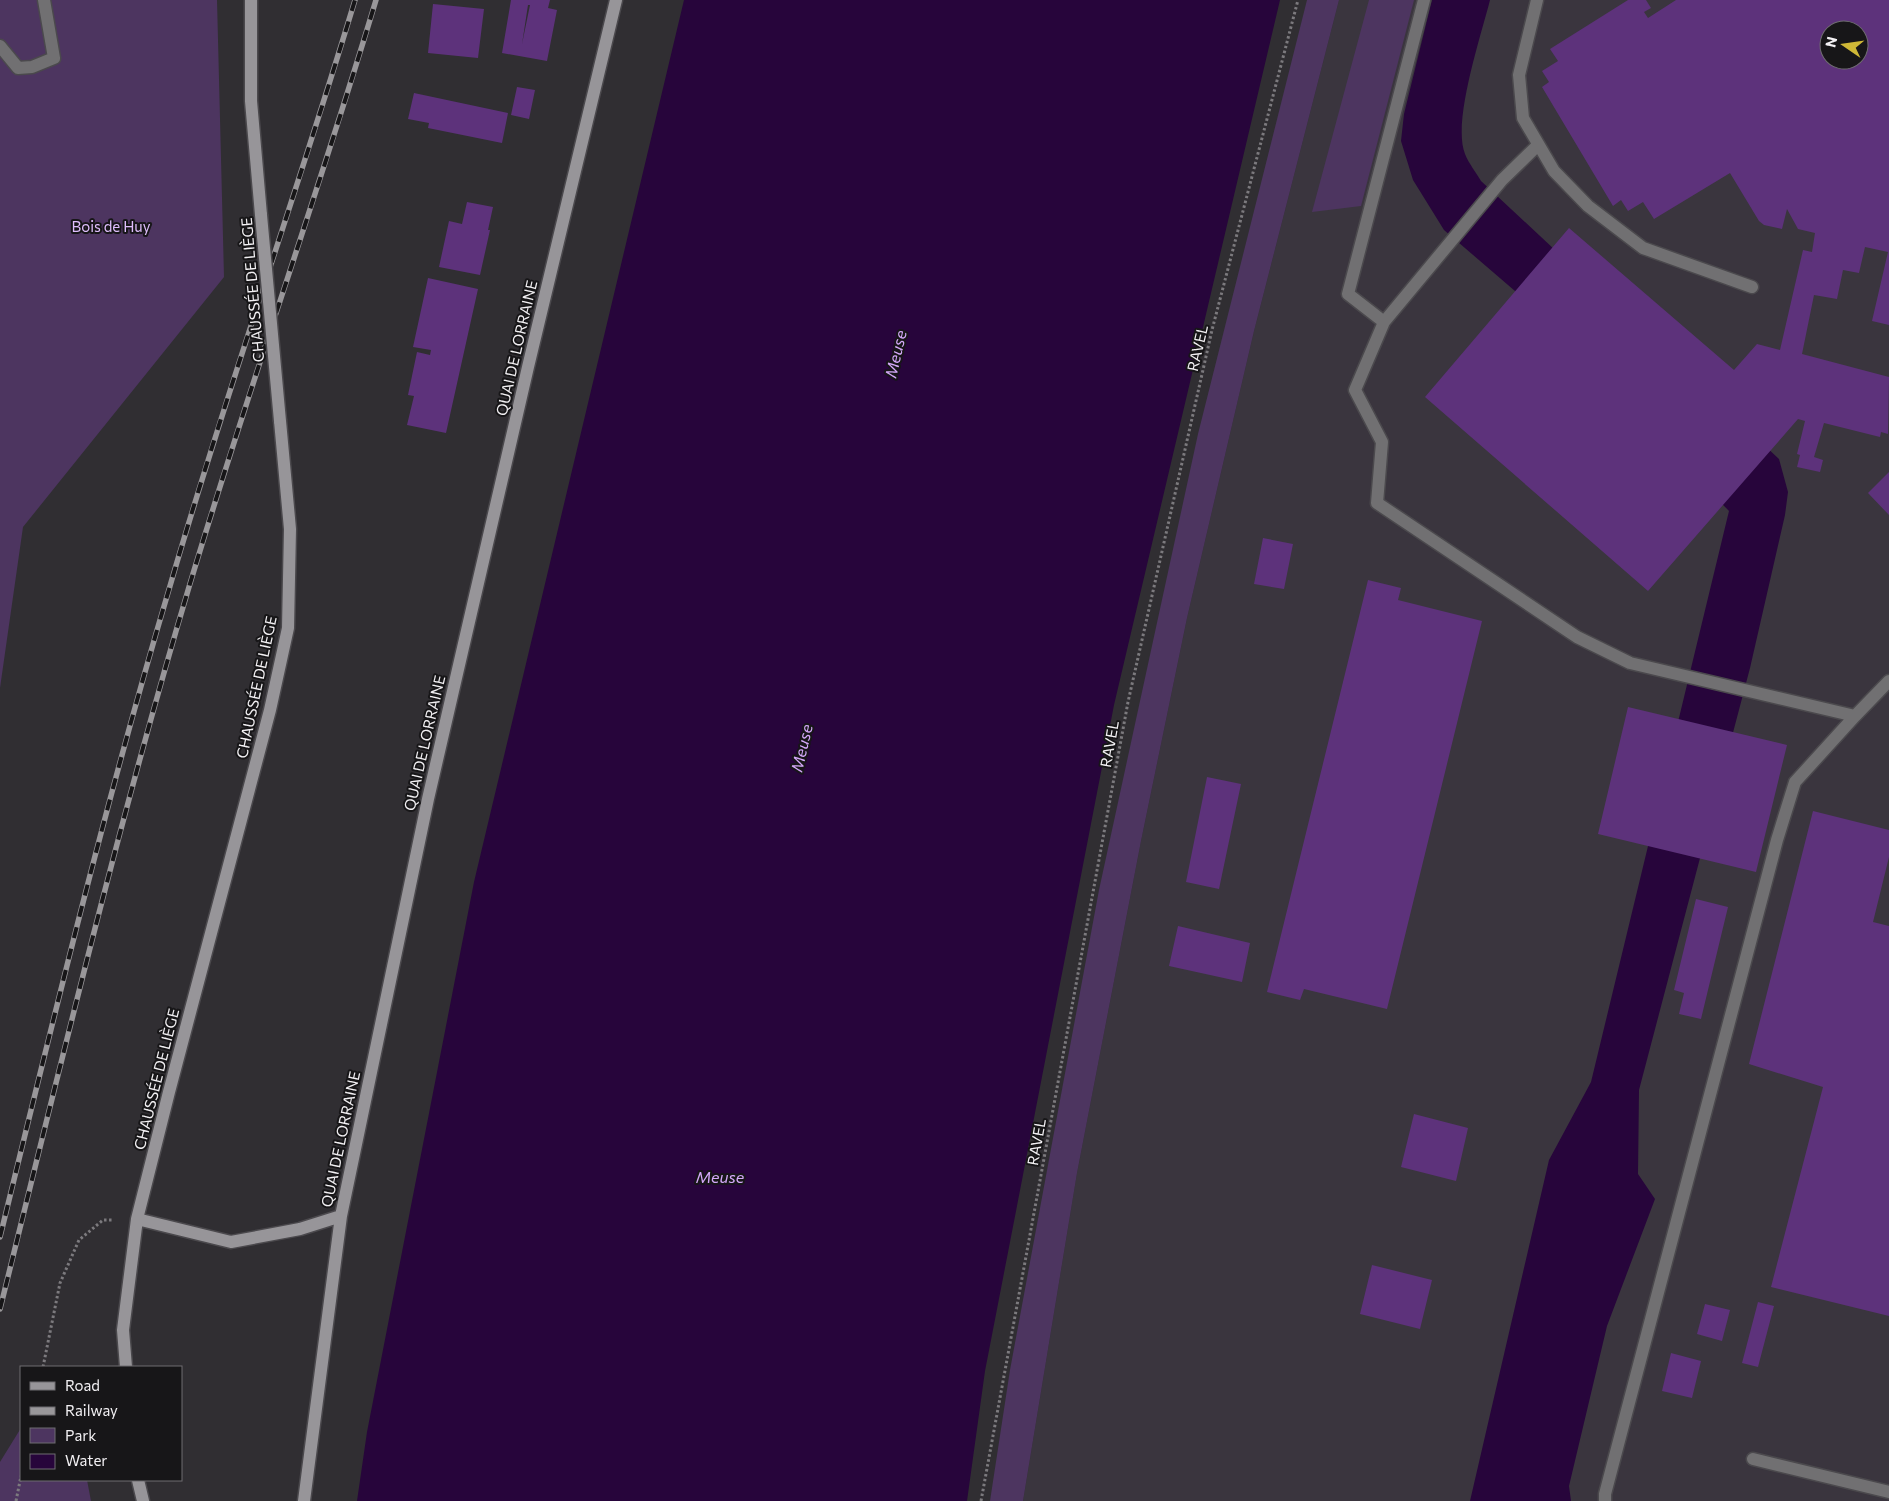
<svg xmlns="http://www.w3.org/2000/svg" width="1889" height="1501" font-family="Commissioner,sans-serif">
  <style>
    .built { fill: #3a353e; fill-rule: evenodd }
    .green { fill: #4d3560 }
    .water { fill: #27053b }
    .building { fill: #5d327b; fill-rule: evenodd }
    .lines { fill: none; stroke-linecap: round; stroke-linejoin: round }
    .lane-casing { stroke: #4b494d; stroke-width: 15 }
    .street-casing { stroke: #4b494d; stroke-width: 15 }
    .secondary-casing { stroke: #4b494d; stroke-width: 15 }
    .path { stroke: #7c7a7e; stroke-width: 3; stroke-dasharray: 2.5 2.5; stroke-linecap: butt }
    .lane { stroke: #717072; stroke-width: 12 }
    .street { stroke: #717072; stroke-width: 12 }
    .secondary { stroke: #979599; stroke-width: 12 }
    .rail-casing { stroke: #99979a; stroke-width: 5.5 }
    .rail { stroke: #171618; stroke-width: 4; stroke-dasharray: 11; stroke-linecap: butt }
    .secondary-bridge-casing { stroke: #4b494d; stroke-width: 15; stroke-linecap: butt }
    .secondary-bridge { stroke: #979599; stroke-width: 12 }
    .labels { text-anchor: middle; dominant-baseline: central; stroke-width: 4; stroke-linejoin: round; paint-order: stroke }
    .park-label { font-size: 15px; fill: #dfbefc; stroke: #171618 }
    .street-label { font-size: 15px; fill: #f2f0f3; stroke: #171618 }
    .water-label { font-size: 16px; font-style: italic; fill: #d5a9fa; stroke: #171618 }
  </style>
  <rect width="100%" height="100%" fill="#302e32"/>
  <path class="built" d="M1339,0H1889V1501H1023L1077,1173L1141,841L1187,618L1254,331ZM1829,30H1859V60H1829Z"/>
  <path class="green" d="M0,0H217L224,277L23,527L0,688Z
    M1307,0H1339L1254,331L1187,618L1141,841L1077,1173L1023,1501H990L1010,1370L1099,890L1198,434Z
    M1369,0H1414L1361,206L1312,212Z
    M21,1428V1480H87L91,1501H0V1462Z"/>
  <path class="water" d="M684,0H1280L1114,705L985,1371L967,1501H357L367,1432L474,882Z
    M1432,0H1490C1481,36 1452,122 1465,154C1469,164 1476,172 1481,181L1779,459L1788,492L1785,515L1750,668L1639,1090L1638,1174L1655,1199L1607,1326L1569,1486L1571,1501H1470L1549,1160L1591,1082L1729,511L1515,291L1444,230L1413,180L1401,141L1404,114Z"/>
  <path class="building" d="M511,0H550L548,8L557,10L547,61L502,53ZM528,5H530L522,44Z
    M1628,0H1646L1651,8L1644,12L1648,18L1676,0H1889V325L1872,321L1888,252L1865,247L1859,273L1843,270L1837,299L1814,295L1802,354L1889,377L1888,434L1881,432L1880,437L1824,423L1814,457L1823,460L1820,472L1797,467L1800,455L1797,454L1805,421L1798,419L1648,591L1425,397L1569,228L1734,370L1757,344L1780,350L1803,250L1812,252L1815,233L1798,229L1787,209L1782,229L1764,225L1759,221L1730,173L1654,219L1643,202L1628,211L1621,200L1613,206L1542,87L1549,82L1542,71L1558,61L1550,49ZM1829,30H1859V60H1829Z
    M433,4L484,9L478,58L428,53Z
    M517,87L535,90L529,119L511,115Z
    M414,93L508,113L502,143L428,128L429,123L408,119Z
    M467,202L493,207L488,230H490L480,275L439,267L449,221L462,224Z
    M428,278L478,289L446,433L407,425L414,396L408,395L417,352L430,355L431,350L413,347Z
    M1889,472V515L1868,493Z
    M1263,538L1293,544L1284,589L1254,584Z
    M1368,580L1401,588L1398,600L1482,621L1387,1009L1304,989L1300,1000L1267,992Z
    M1628,707L1787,745L1756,872L1598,834Z
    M1207,777L1241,784L1219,889L1186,882Z
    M1813,811L1889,830V857L1873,922L1889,926V1316L1771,1287L1823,1087L1749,1064Z
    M1696,899L1728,907L1701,1019L1679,1014L1684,993L1674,990Z
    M1178,926L1250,943L1242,982L1169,966Z
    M1414,1114L1468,1128L1456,1181L1401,1167Z
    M1372,1265L1432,1280L1420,1329L1360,1314Z
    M1758,1302L1774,1306L1758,1367L1742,1363Z
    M1705,1304L1730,1310L1722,1341L1697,1334Z
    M1671,1353L1701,1361L1692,1398L1662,1391Z"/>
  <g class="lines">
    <g class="lane-casing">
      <path id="lane" d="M1537,0L1519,75L1523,118L1554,171L1588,206L1643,248L1752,287
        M1538,145L1502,180L1384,322L1355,390L1382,442L1377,503L1577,637L1630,663L1855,716
        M1384,322L1348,294L1424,0
        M1753,1459L1889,1492
        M1605,1501V1494L1777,840L1795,782L1855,716L1889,681"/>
    </g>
    <g class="street-casing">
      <path id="street" d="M0,46L18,68L32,67L54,58L44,0"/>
    </g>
    <g class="secondary-casing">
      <path id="secondary" d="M251,0V101L261,215
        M137,1219L231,1242L300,1229L341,1216
        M126,1367L123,1330L137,1219L169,1092L270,710L288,628L290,529L280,421
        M138,1480L143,1501
        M304,1501L341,1216L428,799L528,367L616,0"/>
    </g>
    <path class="path" d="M43,1367L60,1283L79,1240L103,1220H114
      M16,1501L21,1476
      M981,1501L1128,702L1212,330L1298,0"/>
    <use href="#lane" class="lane"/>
    <use href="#street" class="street"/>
    <use href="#secondary" class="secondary"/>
    <g class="rail-casing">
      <path id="rail" d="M0,1237C53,1020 106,801 170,586C227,389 296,196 355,0
        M0,1309C60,1067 118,825 189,587C248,390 317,197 376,0"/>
    </g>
    <use href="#rail" class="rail"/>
    <g class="secondary-bridge-casing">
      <path id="secondary-bridge" d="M261,215L280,421"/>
    </g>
    <use href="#secondary-bridge" class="secondary-bridge"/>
  </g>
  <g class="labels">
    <g class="park-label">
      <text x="111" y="226">Bois de Huy</text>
    </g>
    <g class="street-label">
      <text transform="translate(252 290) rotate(-95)">CHAUSSÉE DE LIÈGE</text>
      <text transform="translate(516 348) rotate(-77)">QUAI DE LORRAINE</text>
      <text transform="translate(1197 348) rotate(-77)">RAVEL</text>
      <text transform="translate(256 687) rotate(-78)">CHAUSSÉE DE LIÈGE</text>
      <text transform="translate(424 743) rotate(-77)">QUAI DE LORRAINE</text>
      <text transform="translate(1109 744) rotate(-80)">RAVEL</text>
      <text transform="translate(156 1079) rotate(-76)">CHAUSSÉE DE LIÈGE</text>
      <text transform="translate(340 1139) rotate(-78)">QUAI DE LORRAINE</text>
      <text transform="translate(1036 1142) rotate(-80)">RAVEL</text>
    </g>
    <g class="water-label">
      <text transform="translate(895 354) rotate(-77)">Meuse</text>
      <text transform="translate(801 748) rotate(-77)">Meuse</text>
      <text x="720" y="1176">Meuse</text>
    </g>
  </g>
  <rect x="20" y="1366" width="162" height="115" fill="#171618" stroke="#6f6d70"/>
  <rect x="30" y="1382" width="25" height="8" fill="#979599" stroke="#6f6d70"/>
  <text x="65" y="1391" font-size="15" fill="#f2f0f3">Road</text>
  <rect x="30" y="1407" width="25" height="8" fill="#99979a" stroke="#6f6d70"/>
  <text x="65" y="1416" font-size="15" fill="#f2f0f3">Railway</text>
  <rect x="30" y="1428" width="25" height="15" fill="#4d3560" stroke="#6f6d70"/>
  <text x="65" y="1441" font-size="15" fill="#f2f0f3">Park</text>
  <rect x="30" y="1454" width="25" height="15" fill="#27053b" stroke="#6f6d70"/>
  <text x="65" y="1466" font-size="15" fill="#f2f0f3">Water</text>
  <g transform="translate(1844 45) rotate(283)"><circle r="24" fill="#171618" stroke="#6f6d70"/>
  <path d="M0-4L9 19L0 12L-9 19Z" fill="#cfb837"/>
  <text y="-8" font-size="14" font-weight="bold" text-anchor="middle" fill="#f2f0f3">N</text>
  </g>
</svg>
